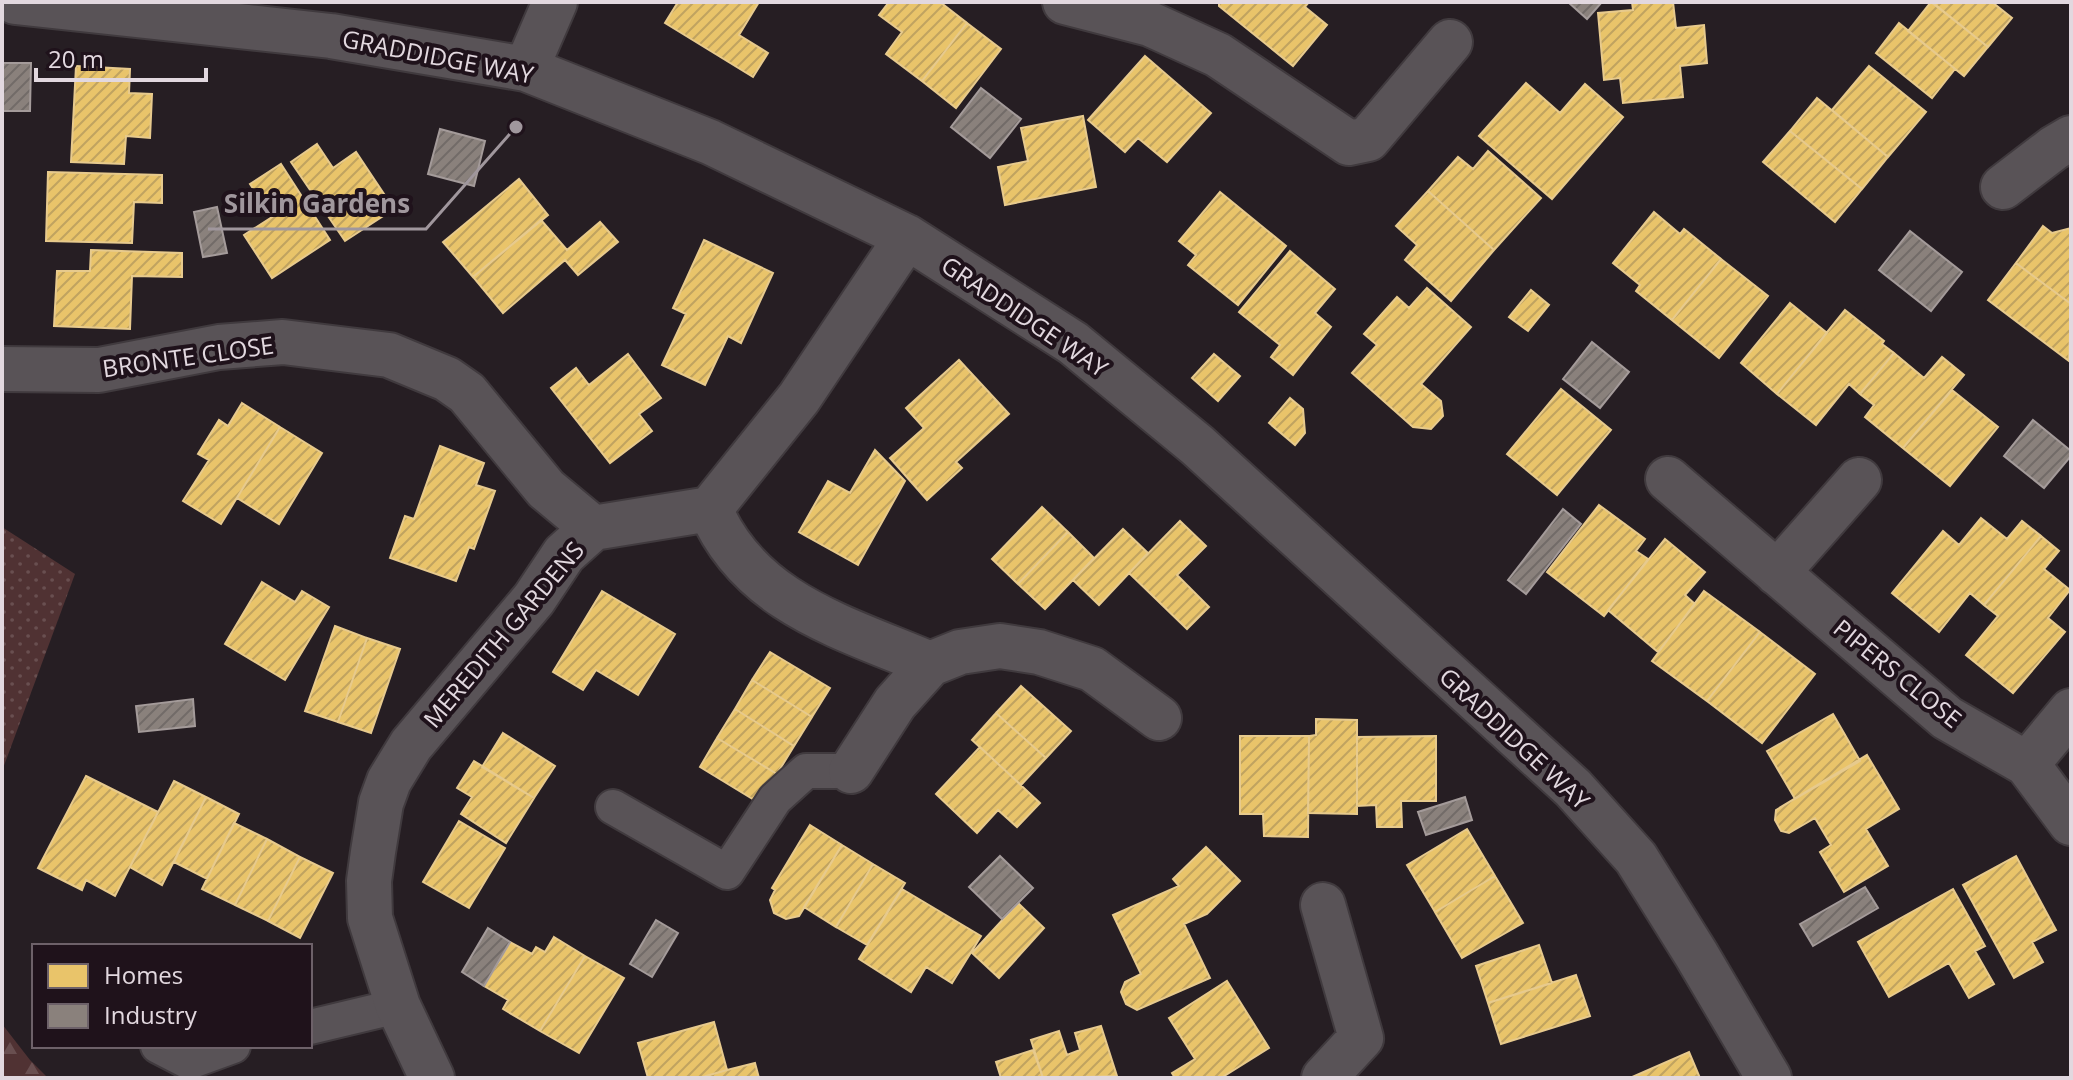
<svg xmlns="http://www.w3.org/2000/svg" width="2073" height="1080" font-family="'Open Sans',sans-serif">
  <style>
    .forest { fill: url(#forest-firs) }
    .park { fill: url(#park-dots) }
    .homes { fill: url(#homes-hatch); stroke: #e7ca8d; stroke-width: 2 }
    .industry { fill: url(#industry-hatch); stroke: #a49b9a; stroke-width: 2 }
    .lines { fill: none; stroke-linecap: round; stroke-linejoin: round }
    .service-casing { stroke: #403a3e; stroke-width: 38 }
    .minor-casing { stroke: #403a3e; stroke-width: 48 }
    .service { stroke: #595357; stroke-width: 34 }
    .minor { stroke: #595357; stroke-width: 44 }
    .labels { text-anchor: middle; dominant-baseline: central; stroke-width: 8; stroke-linejoin: round; paint-order: stroke }
    .street-label { font-size: 24px; fill: #e2d8df; stroke: #1f121b }
    .leader { fill: none; stroke: #a0979d; stroke-width: 3 }
    .callout-dot { fill: #a0979d; stroke: #1f121b; stroke-width: 3 }
    .callout-label { font-size: 26px; text-anchor: middle; font-weight: bold; fill: #a0979d; stroke: #1f121b; stroke-width: 8; stroke-linejoin: round; paint-order: stroke }
  </style>
  <defs>
    <pattern id="forest-firs" width="22" height="20" patternUnits="userSpaceOnUse" patternTransform="scale(2)"><rect width="22" height="20" fill="#503233"/><path d="M5 1l3.5 6h-7zM16 11l3.5 6h-7z" fill="#694f50"/></pattern>
    <pattern id="park-dots" width="8" height="8" patternUnits="userSpaceOnUse" patternTransform="scale(2)"><rect width="8" height="8" fill="#503233"/><path d="M2 2h.1M6 6h.1" fill="none" stroke="#694f50" stroke-width="1.8" stroke-linecap="round"/></pattern>
    <pattern id="homes-hatch" width="6" height="6" patternUnits="userSpaceOnUse" patternTransform="scale(2)"><rect width="6" height="6" fill="#e9c46a"/><path d="M-1 1l2-2M0 6l6-6M5 7l2-2" fill="none" stroke="#c0a360"/></pattern>
    <pattern id="industry-hatch" width="6" height="6" patternUnits="userSpaceOnUse" patternTransform="scale(2)"><rect width="6" height="6" fill="#8a817c"/><path d="M-1 1l2-2M0 6l6-6M5 7l2-2" fill="none" stroke="#726b68"/></pattern>
  </defs>
  <rect width="100%" height="100%" fill="#261e23"/>
  <path class="forest" d="M2,1024L30,1060L48,1078H2Z"/>
  <path class="park" d="M2,527L75,574L2,771Z"/>
  <path class="homes" d="M678,2H759L739,35L768,53L753,77L665,23Z
    M889,2H940L967,23L922,81L886,54L902,32L879,15Z
    M1219,2H1309L1305,7L1327,25L1293,66L1219,6Z
    M1632,2H1673L1676,28L1704,25L1707,63L1680,66L1683,97L1623,103L1620,78L1604,80L1598,13L1633,10Z
    M1931,2L1988,47L1964,76L1908,31Z
    M1932,2H1992L2012,18L1988,47Z
    M967,23L1001,49L956,108L922,81Z
    M1899,23L1955,69L1932,98L1876,53Z
    M1145,56L1211,113L1167,162L1138,138L1125,152L1088,120Z
    M76,66L130,69L129,93L152,94L150,138L126,136L124,164L71,162Z
    M1869,66L1926,112L1888,157L1832,110Z
    M1526,83L1560,113L1585,84L1623,117L1552,199L1479,136Z
    M1817,98L1888,157L1862,189L1790,131Z
    M1083,116L1096,187L1005,205L998,167L1028,161L1021,128Z
    M1790,131L1862,189L1835,222L1763,162Z
    M317,144L333,168L356,152L394,209L345,241L291,162Z
    M1488,151L1541,198L1494,250L1428,191L1458,157L1473,169Z
    M281,164L330,240L272,278L244,235L272,217L250,184Z
    M48,172L162,175V203L134,202L132,243L46,241Z
    M519,179L548,215L473,277L443,242Z
    M1428,191L1494,250L1451,301L1405,260L1417,245L1396,226Z
    M1220,192L1286,246L1238,305L1188,265L1196,255L1179,241Z
    M1654,212L1680,234L1684,229L1721,259L1672,320L1636,291L1640,285L1613,263Z
    M541,220L567,250L600,222L618,242L578,275L565,260L503,313L473,277Z
    M2043,226L2052,233L2071,228V304L2016,263Z
    M704,240L773,273L741,343L728,336L705,385L662,365L686,314L673,308Z
    M91,250L182,253V277L132,276L130,329L54,326L57,271H90Z
    M1290,251L1335,289L1315,313L1331,327L1293,375L1271,357L1280,345L1239,312Z
    M1721,259L1768,296L1719,358L1672,320Z
    M2016,263L2071,304L2069,361L1988,300Z
    M1427,288L1471,327L1421,384L1441,401L1443,416L1431,429L1413,427L1352,373L1377,345L1364,334L1397,297L1409,308Z
    M1531,290L1549,305L1528,331L1509,317Z
    M1790,303L1827,333L1777,394L1741,363Z
    M1845,310L1884,341L1882,344L1894,353L1860,394L1849,384L1816,425L1777,394Z
    M1894,353L1924,378L1942,357L1964,375L1903,448L1865,417L1874,405L1860,394Z
    M628,354L661,398L639,414L652,431L610,463L551,388L576,368L589,385Z
    M1214,354L1240,376L1218,401L1192,378Z
    M959,360L1009,414L956,462L962,468L927,500L890,458L924,428L906,408Z
    M1561,389L1611,430L1557,495L1507,454Z
    M1952,390L1998,427L1950,486L1903,448Z
    M1290,398L1303,409L1305,433L1295,445L1269,423Z
    M242,403L280,427L221,524L183,501L209,460L198,454L219,420L228,426Z
    M280,427L322,453L279,524L237,498Z
    M440,446L484,463L476,485L495,491L474,549L469,547L456,581L390,558L405,516L414,519Z
    M875,450L905,481L858,565L799,532L828,481L850,493Z
    M1599,505L1645,539L1636,551L1648,559L1604,616L1547,572Z
    M1042,507L1068,532L1018,584L992,559Z
    M1981,518L2007,539L2022,521L2041,536L1984,605L1970,593L1939,632L1892,593L1943,531L1959,545Z
    M1180,521L1206,546L1177,575L1209,607L1187,629L1129,573Z
    M1123,529L1148,553L1099,605L1073,580Z
    M1068,532L1094,558L1045,609L1018,584Z
    M2041,536L2059,551L2044,569L2070,590L2048,618L2065,632L2013,693L1966,655L1998,616L1984,605Z
    M1665,539L1705,572L1685,595L1695,604L1658,652L1608,610Z
    M262,582L295,602L302,591L329,607L285,680L225,644Z
    M602,591L675,634L638,695L596,670L583,690L553,672Z
    M1704,591L1760,632L1707,701L1652,661Z
    M335,626L367,638L338,722L305,711Z
    M1760,632L1815,674L1762,743L1707,701Z
    M367,638L400,649L371,733L338,722Z
    M770,652L830,688L812,717L752,680Z
    M752,680L812,717L794,746L735,709Z
    M1021,686L1071,731L1046,758L996,713Z
    M735,709L794,746L777,774L717,738Z
    M996,713L1046,758L1021,785L972,740Z
    M1833,714L1860,761L1795,799L1767,751Z
    M1316,719L1357,720V814L1308,813L1309,736L1316,735Z
    M503,733L555,766L534,798L482,767Z
    M1240,736H1309L1308,837L1264,836L1263,814H1240Z
    M1436,736V801H1401L1402,827H1377L1376,805L1357,806V737Z
    M717,738L777,774L759,803L700,767Z
    M980,747L1040,803L1017,827L998,810L977,833L936,794Z
    M1867,755L1899,809L1866,829L1888,866L1844,892L1820,852L1831,845L1815,818L1789,833L1781,831L1775,820L1776,810Z
    M474,761L534,798L506,843L461,814L472,797L457,788Z
    M86,776L158,812L115,896L86,880L82,890L38,868Z
    M174,781L206,797L162,885L130,867Z
    M206,797L239,814L207,879L174,862Z
    M459,821L505,848L469,908L423,882Z
    M234,823L267,839L235,905L202,889Z
    M810,825L842,845L799,916L786,919L774,913L770,900L775,890L772,888Z
    M1467,829L1495,876L1435,912L1407,865Z
    M267,839L300,857L268,921L235,905Z
    M842,845L873,864L836,927L804,907Z
    M1206,847L1240,881L1207,914L1184,924L1210,978L1137,1010L1126,1004L1121,992L1125,982L1141,974L1113,915L1179,886L1173,879Z
    M2016,856L2056,930L2032,942L2043,962L2014,978L1963,885Z
    M300,857L333,873L300,938L268,921Z
    M873,864L905,883L867,945L836,927Z
    M1495,876L1523,923L1462,958L1435,912Z
    M902,889L981,936L952,983L926,967L911,992L859,959Z
    M1953,889L1985,946L1975,951L1994,984L1969,998L1949,963L1889,997L1858,942Z
    M1018,903L1044,928L999,978L972,953Z
    M554,937L585,956L540,1031L503,1009L508,1000L484,986L510,942L532,954L536,947L545,952Z
    M1539,945L1552,983L1488,1003L1476,966Z
    M585,956L624,978L579,1053L540,1031Z
    M1576,975L1590,1016L1501,1044L1488,1003Z
    M1227,981L1269,1048L1221,1078H1175L1172,1073L1195,1059L1169,1018Z
    M714,1022L727,1070L699,1078H648L638,1043Z
    M1101,1026L1117,1076L1043,1078L1031,1040L1059,1031L1067,1055L1080,1050L1075,1033Z
    M1033,1050L1043,1078H1001L996,1062Z
    M1689,1052L1700,1078H1630Z
    M755,1063L759,1078H699L727,1070Z"/>
  <path class="industry" d="M1568,2H1602L1587,19Z
    M2,63H31L30,111H2Z
    M981,88L1021,119L990,158L951,127Z
    M440,129L485,141L474,186L428,174Z
    M217,207L227,253L203,257L194,212Z
    M1910,231L1962,272L1931,311L1879,270Z
    M1592,342L1629,372L1600,408L1563,379Z
    M2033,420L2071,451V456L2044,488L2004,456Z
    M1563,509L1581,524L1526,594L1508,580Z
    M193,699L195,726L139,732L136,706Z
    M1465,797L1472,820L1426,835L1418,812Z
    M1000,856L1033,888L1002,919L969,887Z
    M1865,887L1878,908L1813,946L1800,924Z
    M656,920L678,933L652,977L630,964Z
    M488,928L510,942L484,986L462,972Z"/>
  <g class="lines">
    <g class="service-casing">
      <path id="service" d="M613,807L727,872L775,799L806,771H851
        M310,1027L398,1006
        M158,1046L189,1062L233,1046"/>
    </g>
    <g class="minor-casing">
      <path id="minor" d="M15,2L331,36L526,69L710,142L907,237L1073,343L1197,445L1573,788L1636,858L1696,954L1769,1078
        M1065,2L1150,24L1218,55L1349,143L1368,139L1450,42
        M526,69L555,2
        M2003,187L2054,148L2071,138
        M2,369L99,370L219,347L283,342L389,355L447,379L467,393L546,489L593,528
        M1668,479L1947,718L2027,764L2071,823
        M710,509C750,603 843,627 930,664
        M1777,573L1859,480
        M2027,764L2071,711
        M851,771L895,703L930,664L960,652L1000,646L1039,652L1092,669L1159,718
        M1323,905L1361,1038L1324,1078
        M432,1078L398,1006L370,918L369,881L373,852L381,803L389,781L411,745L534,599L564,554L593,528L710,509L799,398L907,237"/>
    </g>
    <use href="#service" class="service"/>
    <use href="#minor" class="minor"/>
  </g>
  <g class="labels">
    <g class="street-label">
      <text transform="translate(438 56) rotate(11)">GRADDIDGE WAY</text>
      <text transform="translate(1025 316) rotate(34)">GRADDIDGE WAY</text>
      <text transform="translate(188 356) rotate(-8)">BRONTE CLOSE</text>
      <text transform="translate(503 634) rotate(-50)">MEREDITH GARDENS</text>
      <text transform="translate(1898 673) rotate(39)">PIPERS CLOSE</text>
      <text transform="translate(1515 738) rotate(43)">GRADDIDGE WAY</text>
    </g>
  </g>
  <path class="leader" d="M516 127L426 229H208"/>
  <circle class="callout-dot" cx="516" cy="127" r="8"/>
  <g class="callout-label">
    <text x="317" y="213">Silkin Gardens</text>
  </g>
  <rect width="2073" height="1080" fill="none" stroke="#e2d8df" stroke-width="8"/>
  <rect x="32" y="944" width="280" height="104" fill="#1f121b" stroke="#6d6169" stroke-width="2"/>
  <rect x="48" y="964" width="40" height="24" fill="#e9c46a" stroke="#6d6169" stroke-width="2"/>
  <text x="104" y="984" font-size="24" fill="#e2d8df">Homes</text>
  <rect x="48" y="1004" width="40" height="24" fill="#8a817c" stroke="#6d6169" stroke-width="2"/>
  <text x="104" y="1024" font-size="24" fill="#e2d8df">Industry</text>
  <path d="M36 68v12h170v-12" fill="none" stroke="#e2d8df" stroke-width="4"/>
  <text x="48" y="68" font-size="24" fill="#e2d8df" stroke="#1f121b" stroke-width="6" paint-order="stroke">20 m</text>
</svg>
